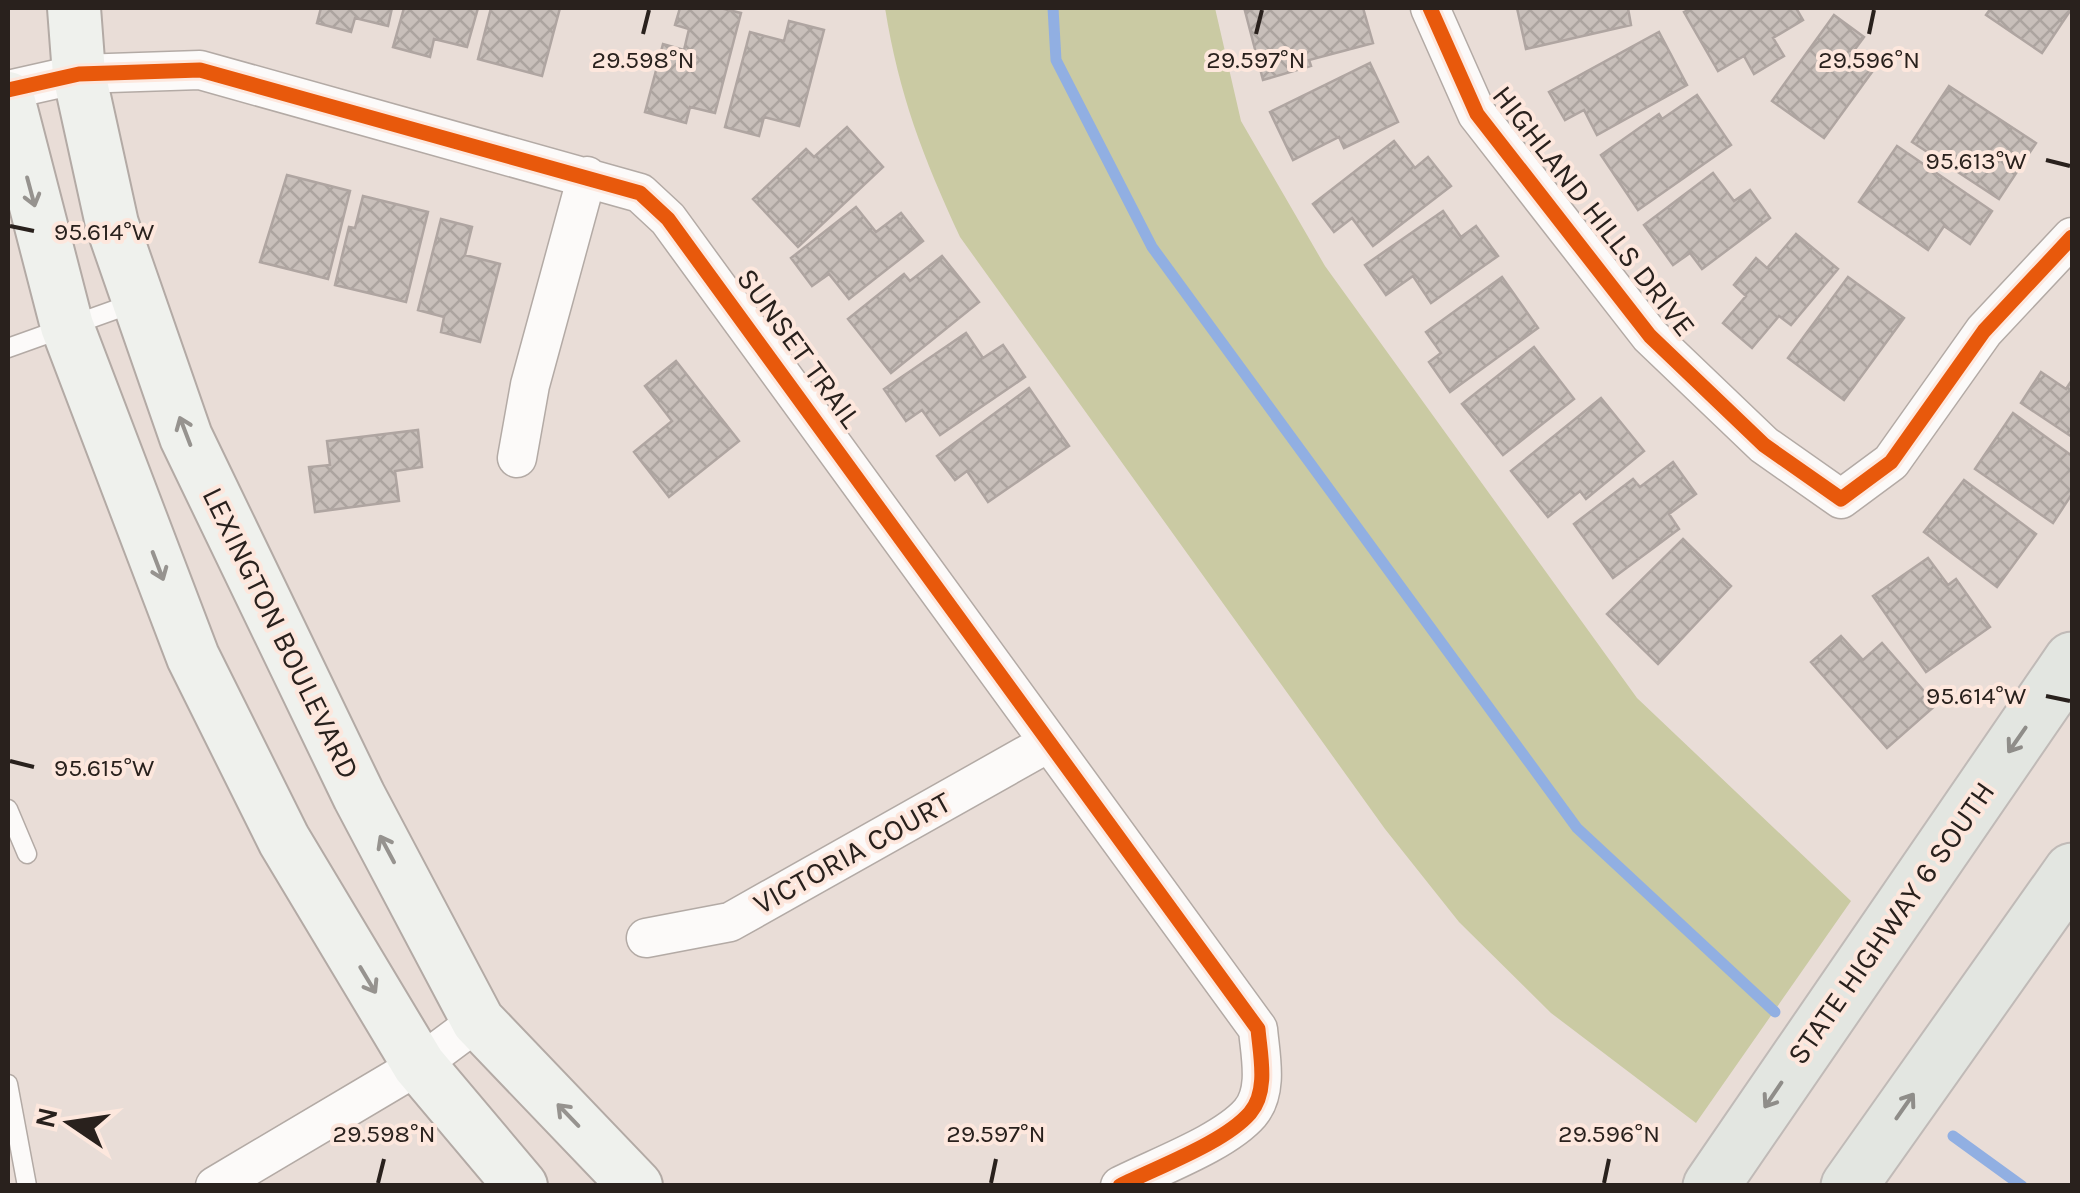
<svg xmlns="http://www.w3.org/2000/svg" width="2080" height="1193" font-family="Karla,sans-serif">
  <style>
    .grass { fill: #cacaa3 }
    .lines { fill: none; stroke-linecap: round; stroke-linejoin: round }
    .stream { stroke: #91afe2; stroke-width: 11 }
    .building { fill: url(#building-cross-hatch); stroke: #afa5a1; stroke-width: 2.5 }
    .lane-casing { stroke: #b3aaa5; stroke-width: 21 }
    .street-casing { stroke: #b3aaa5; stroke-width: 41 }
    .secondary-casing { stroke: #b3aaa5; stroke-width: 56 }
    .primary-casing { stroke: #c0bab7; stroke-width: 59 }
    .lane { stroke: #fcfaf9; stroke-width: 18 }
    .street { stroke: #fcfaf9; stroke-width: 38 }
    .secondary { stroke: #eff1ed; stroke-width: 52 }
    .primary { stroke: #e3e6e1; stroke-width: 55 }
    .cycleway-casing { stroke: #fde7dd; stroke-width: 21 }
    .cycleway { stroke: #e8590c; stroke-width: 15 }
    .oneway { stroke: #96938f }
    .oneway2 { stroke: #8f8d89 }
    .ticks { fill: none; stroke: #29211d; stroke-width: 4 }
    .labels { text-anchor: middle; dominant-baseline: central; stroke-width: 8; stroke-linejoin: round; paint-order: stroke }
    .street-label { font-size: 30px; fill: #29211d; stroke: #fde7dd }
    .ticks-label { font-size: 25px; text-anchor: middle; fill: #29211d; stroke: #fde7dd; stroke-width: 8; stroke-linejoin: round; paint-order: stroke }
  </style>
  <defs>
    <pattern id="building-cross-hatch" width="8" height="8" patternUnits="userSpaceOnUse" patternTransform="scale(2.5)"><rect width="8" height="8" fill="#c8bfba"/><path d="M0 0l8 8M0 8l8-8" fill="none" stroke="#aca49f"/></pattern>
  </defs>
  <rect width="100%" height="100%" fill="#e9ddd7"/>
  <path class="grass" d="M885,8H1215L1241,121L1325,266L1637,698L1851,901L1696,1123L1551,1013L1459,922L1385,829L960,237C923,157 899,95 885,8Z"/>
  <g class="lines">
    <path class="stream" d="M1053,8L1056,60L1152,247L1577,828L1775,1012
      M1953,1136L2022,1186"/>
  </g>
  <path class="building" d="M321,8H392L388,26L355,18L351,32L317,23Z
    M404,8H478L467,47L434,39L430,57L393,47Z
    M491,8H560L542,76L478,59Z
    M680,8H720L741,13L715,113L690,107L686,123L645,112L663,44L684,50L689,29L675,25Z
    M1257,8H1363L1373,43L1309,60L1311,66L1263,80L1245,11Z
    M1517,8H1628L1631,25L1526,49Z
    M1692,8H1796L1803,20L1773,38L1784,56L1754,74L1744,56L1718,71L1684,12Z
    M1991,8H2072L2042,53L1986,15Z
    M1834,15L1864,37L1850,56L1872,72L1824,138L1772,101Z
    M789,21L824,30L799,126L764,117L759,136L725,127L750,32L784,41Z
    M1659,32L1687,85L1597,135L1584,110L1565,120L1549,92Z
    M1370,63L1398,122L1344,148L1339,137L1293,160L1270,112Z
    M1949,86L2036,143L1999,199L1912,142Z
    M1697,95L1731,145L1638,210L1601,155L1659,114L1662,119Z
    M847,127L883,167L798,247L753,199L806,149L814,157Z
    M1394,141L1415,168L1428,157L1451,186L1373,246L1352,218L1334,232L1313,204Z
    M1897,146L1992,211L1970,244L1944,226L1928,250L1859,202Z
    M1713,173L1734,201L1750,190L1770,218L1702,269L1690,253L1673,265L1644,225Z
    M287,175L350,191L328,279L260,262Z
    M363,196L428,212L406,302L335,285L349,227L355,228Z
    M856,207L876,232L901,213L923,241L849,299L829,274L812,286L791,258Z
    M1443,211L1461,237L1476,226L1498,256L1431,303L1413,276L1386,295L1365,265Z
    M441,219L472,227L465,255L500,264L480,342L441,332L444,317L418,310Z
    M1796,234L1838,269L1791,325L1779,316L1752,348L1723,323L1746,296L1734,285L1756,258L1767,268Z
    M942,256L979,302L891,373L848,319L904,274L910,281Z
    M1502,277L1538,328L1450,392L1429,362L1441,353L1426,332Z
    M1848,277L1904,318L1844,400L1788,358Z
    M966,333L983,358L1003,345L1025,377L940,435L922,410L906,421L884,389Z
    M1534,347L1574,399L1503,455L1462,404Z
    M676,361L739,441L669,497L634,452L672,421L645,386Z
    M2041,372L2066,389L2072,380V437L2021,403Z
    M1029,388L1069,446L988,502L967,471L955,480L937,456Z
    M1601,398L1644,451L1586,499L1580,491L1548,517L1511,471Z
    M2013,413L2072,456V494L2053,523L1975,469Z
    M418,430L422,467L395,471L399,501L315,512L309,467L330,465L327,441Z
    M1673,462L1696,494L1669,514L1679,529L1613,578L1574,524L1633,479L1640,487Z
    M1964,480L2036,534L1997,587L1924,532Z
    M1683,539L1731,586L1658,664L1607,614Z
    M1928,558L1948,585L1956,579L1990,627L1926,672L1873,596Z
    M1841,636L1863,660L1882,643L1936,705L1887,748L1811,662Z"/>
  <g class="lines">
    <g class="lane-casing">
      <path id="lane" d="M8,348L134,303
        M8,809L27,854
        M8,1084L27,1186"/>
    </g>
    <g class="street-casing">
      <path id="street" d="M1430,8L1477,114L1650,336L1764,445L1841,499L1891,462L1984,331L2072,237
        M8,90L79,74L200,70L640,193L668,219L1258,1029C1260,1054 1269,1091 1250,1113C1224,1143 1157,1167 1120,1186
        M517,458L530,385L587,176
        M646,938L730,922L1048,743
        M215,1186L419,1065L478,1021"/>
    </g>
    <g class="secondary-casing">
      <path id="secondary" d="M74,8L79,74L112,224L186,437L359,796L478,1021L636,1186
        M8,98L67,326L193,657L284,840L419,1065L521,1186"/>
    </g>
    <g class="primary-casing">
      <path id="primary" d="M1711,1186L2072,660
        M1849,1186L2072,871"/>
    </g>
    <use href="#lane" class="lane"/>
    <use href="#street" class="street"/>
    <use href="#secondary" class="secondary"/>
    <use href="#primary" class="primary"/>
    <g class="cycleway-casing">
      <path id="cycleway" d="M1430,8L1477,114L1650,336L1764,445L1841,499L1891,462L1984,331L2072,237
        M8,90L79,74L200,70L640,193L668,219L1258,1029C1260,1054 1269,1091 1250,1113C1224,1143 1157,1167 1120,1186"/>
    </g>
    <use href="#cycleway" class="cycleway"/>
  </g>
  <defs><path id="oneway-shaft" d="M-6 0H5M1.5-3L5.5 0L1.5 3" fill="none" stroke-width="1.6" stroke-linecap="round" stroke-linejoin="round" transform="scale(2.5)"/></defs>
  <g class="oneway">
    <use href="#oneway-shaft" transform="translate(31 192) rotate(75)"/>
    <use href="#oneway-shaft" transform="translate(185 431) rotate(-111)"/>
    <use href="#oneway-shaft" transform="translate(158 566) rotate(69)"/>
    <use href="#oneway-shaft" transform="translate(387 849) rotate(-118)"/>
    <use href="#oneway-shaft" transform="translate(368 980) rotate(59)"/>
    <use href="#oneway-shaft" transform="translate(568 1115) rotate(-134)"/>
  </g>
  <g class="oneway2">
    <use href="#oneway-shaft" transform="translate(2017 740) rotate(125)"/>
    <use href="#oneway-shaft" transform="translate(1773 1095) rotate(124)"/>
    <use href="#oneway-shaft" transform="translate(1905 1106) rotate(-55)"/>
  </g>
  <path class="ticks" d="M643,34L649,10M1256,34L1262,10M1869,34L1874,10M2046,160L2070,166M10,226L34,231M2046,696L2070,701M10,761L34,767M378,1183L384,1159M991,1183L996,1159M1604,1183L1609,1159"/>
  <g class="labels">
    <g class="street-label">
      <text transform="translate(1594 211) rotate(52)">HIGHLAND HILLS DRIVE</text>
      <text transform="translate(799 348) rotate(54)">SUNSET TRAIL</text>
      <text transform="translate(281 633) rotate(64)">LEXINGTON BOULEVARD</text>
      <text transform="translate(852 853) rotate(-29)">VICTORIA COURT</text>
      <text transform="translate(1891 923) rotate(-55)">STATE HIGHWAY 6 SOUTH</text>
    </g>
  </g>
  <g class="ticks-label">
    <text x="643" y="68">29.598°N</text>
    <text x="1256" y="68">29.597°N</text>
    <text x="1869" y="68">29.596°N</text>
    <text x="1976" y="169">95.613°W</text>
    <text x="104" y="240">95.614°W</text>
    <text x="1976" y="704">95.614°W</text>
    <text x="104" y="776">95.615°W</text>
    <text x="384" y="1142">29.598°N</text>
    <text x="996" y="1142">29.597°N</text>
    <text x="1609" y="1142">29.596°N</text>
  </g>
  <rect width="2080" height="1193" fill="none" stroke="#29211d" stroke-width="20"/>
  <g transform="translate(70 1123) rotate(283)" stroke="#fde7dd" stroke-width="8" paint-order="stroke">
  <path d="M0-8L18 38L0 25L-18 38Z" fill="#29211d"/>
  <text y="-15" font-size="28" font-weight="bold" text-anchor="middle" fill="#29211d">N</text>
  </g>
</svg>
